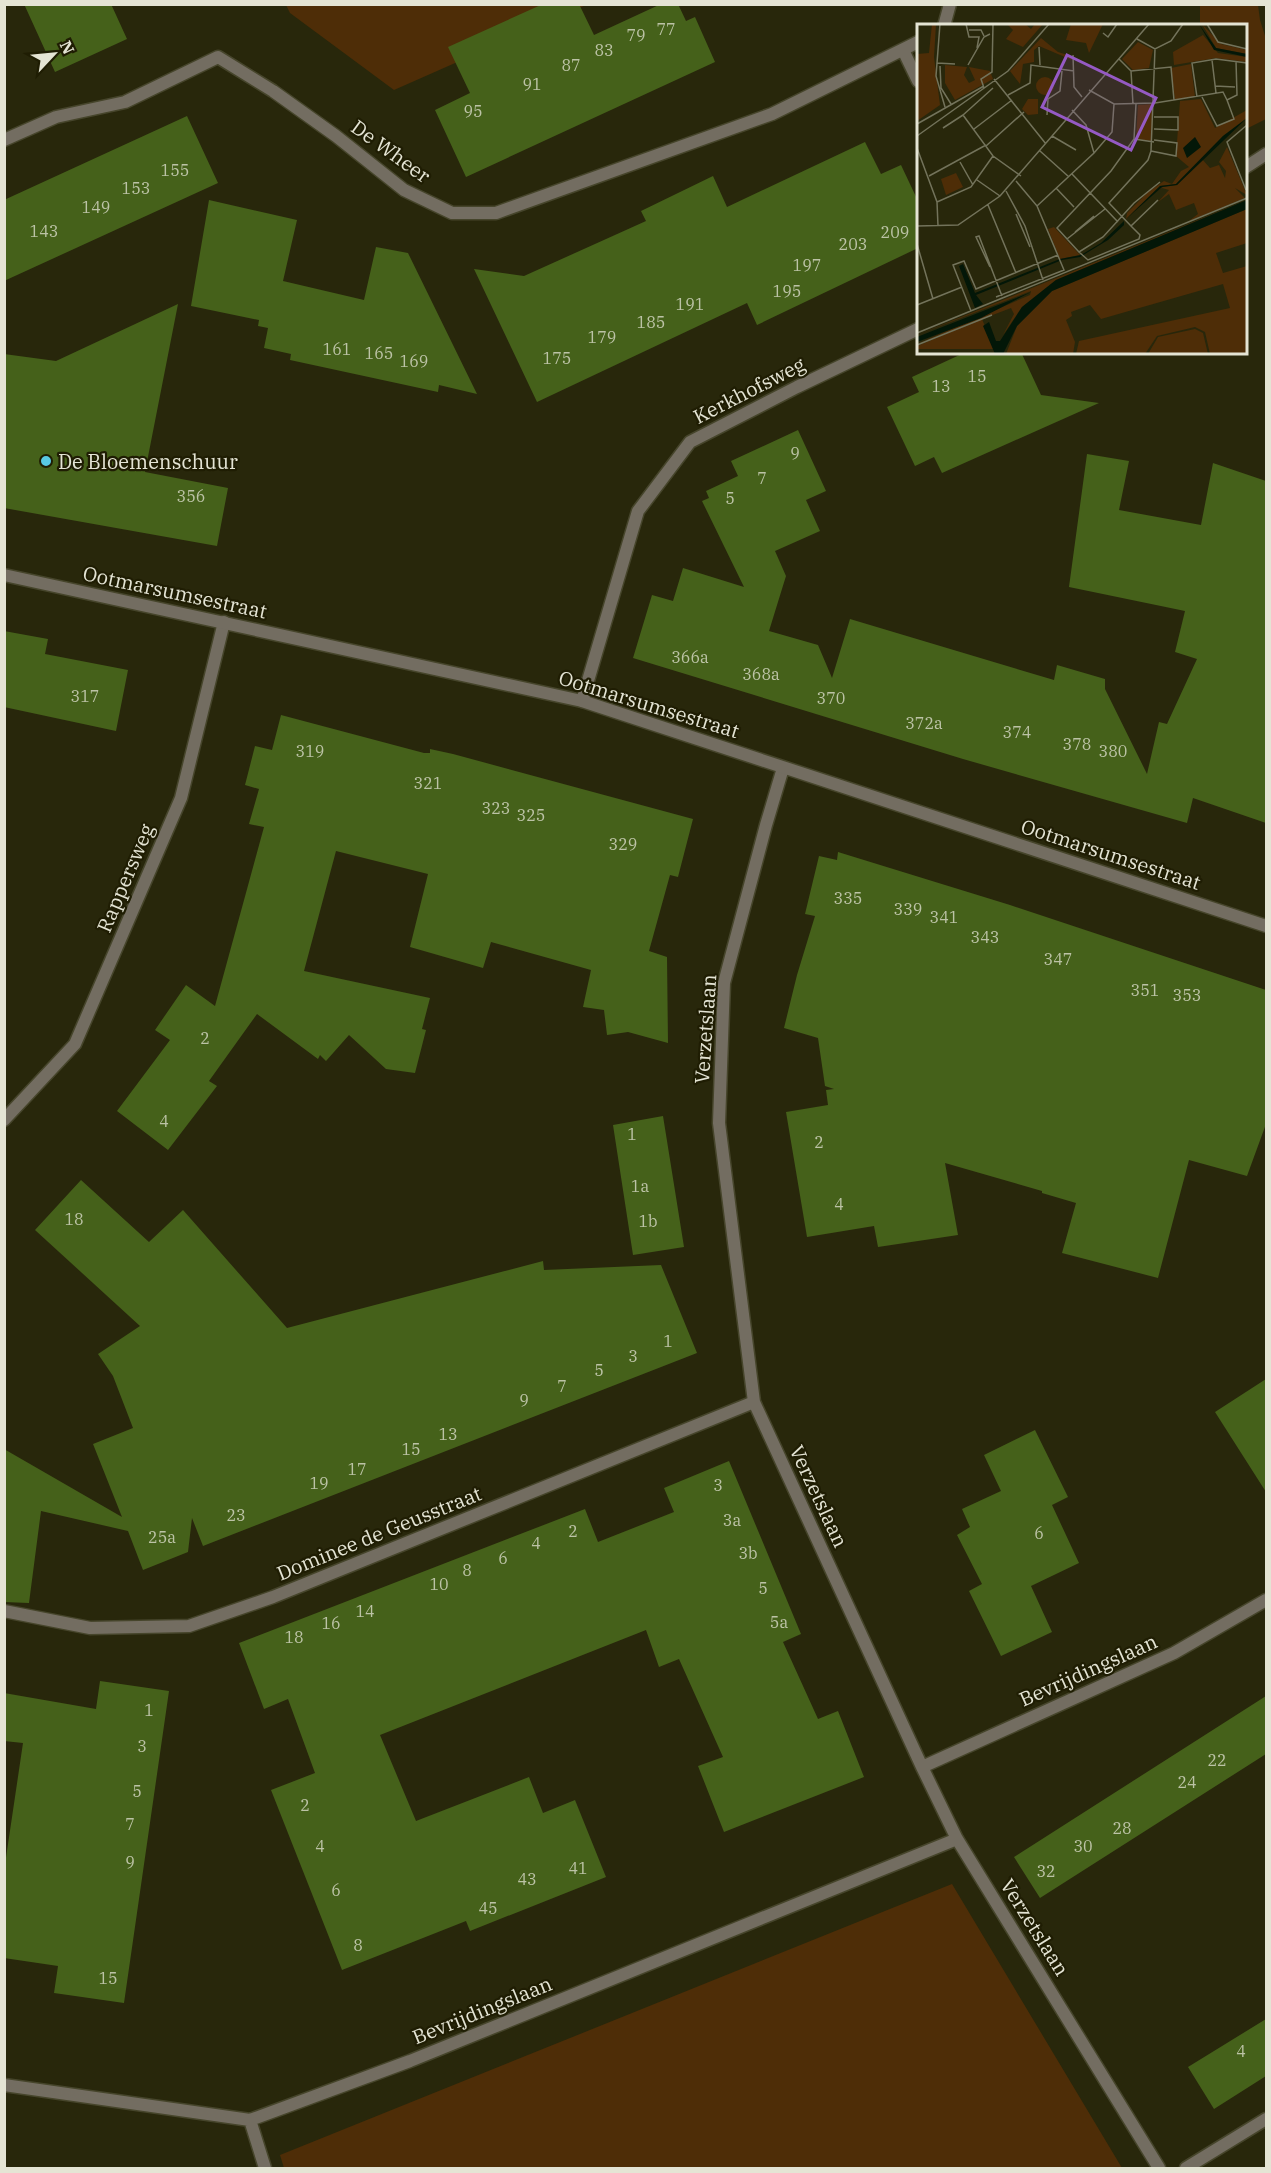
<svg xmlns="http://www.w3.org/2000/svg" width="1271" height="2173" font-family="'IBM Plex Serif',serif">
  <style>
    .green { fill: #4e2d07 }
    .building { fill: #45611a }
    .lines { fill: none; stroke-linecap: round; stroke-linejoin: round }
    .minor-casing { stroke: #46452b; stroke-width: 15 }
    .tertiary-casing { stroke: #46452b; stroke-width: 15 }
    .minor { stroke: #736d61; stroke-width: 12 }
    .tertiary { stroke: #736d61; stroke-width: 12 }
    .poi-dot { fill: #58c9e3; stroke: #1f1d03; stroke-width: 2 }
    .labels { text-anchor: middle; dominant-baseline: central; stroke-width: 4.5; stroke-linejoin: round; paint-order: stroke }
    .number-label { font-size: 16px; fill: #bcc3a6 }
    .street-label { font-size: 20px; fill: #e4e4d4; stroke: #1f1d03 }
    .poi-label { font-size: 20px; fill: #e4e4d4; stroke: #1f1d03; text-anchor: start }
    .inset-road { fill: none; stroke: #73735b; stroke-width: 1.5 }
    .view { fill: #955ac4; fill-opacity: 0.15; stroke: #955ac4; stroke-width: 3 }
    .inset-edge { fill: none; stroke: #e4e4d4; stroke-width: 3 }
  </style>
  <rect width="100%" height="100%" fill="#28270b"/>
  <path class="green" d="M286,5H586L394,90L290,13Z
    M1200,5H1258L1260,20L1266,39V119L1246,129V26L1200,25Z
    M952,1884L1122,2168H284L280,2155Z"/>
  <path class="building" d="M24,4H111L127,39L55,72Z
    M543,4H579L594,35L661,4H678L686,21L695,17L715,62L466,177L435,110L470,93L448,47Z
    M187,116L218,183L4,281V200Z
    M865,142L881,174L901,165L918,201V248L757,325L747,303L537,402L474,269L524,276L646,221L641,211L713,176L727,207Z
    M209,200L297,220L283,281L364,300L376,247L408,253L477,394L439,385L438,392L290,360L291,354L264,348L268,328L258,326L259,320L191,306Z
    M178,304L145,472L228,488L217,546L4,508V354L56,361Z
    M966,352H1021L1041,395L1099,403L942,473L934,457L915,466L887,407L919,392L912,377Z
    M798,430L826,491L806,500L820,531L775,551L786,576L769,631L818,645L832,678L850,619L1054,680L1057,665L1105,679V689L1147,774L1159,722L1167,724L1197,659L1175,652L1185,611L1069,587L1087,454L1129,461L1119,510L1201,525L1213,463L1266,481V823L1193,798L1187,823L963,759L633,658L652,595L673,601L683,568L744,587L702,501L709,498L706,491L738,476L731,461Z
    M4,631L48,639L45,654L128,670L116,731L4,707Z
    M281,715L424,753H430V749L453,754L693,819L678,877L670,875L649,951L667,957L668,1043L628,1032L607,1035L604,1010L583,1007L591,970L491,942L483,968L410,947L428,874L336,851L304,971L430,998L422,1029L426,1030L415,1073L386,1069L349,1035L326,1061L320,1055L318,1059L257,1014L209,1081L217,1086L168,1150L117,1111L170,1040L155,1030L186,985L215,1006L264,827L249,824L259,789L245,785L255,746L272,750Z
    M838,852L1010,905L1266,990V1124L1247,1176L1189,1160L1158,1278L1062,1253L1076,1203L1042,1193V1191L945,1163L958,1235L878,1247L874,1226L807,1237L786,1112L828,1105L826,1090L834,1089L825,1086L818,1038L784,1028L797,975L815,916L805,914L819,856L837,860Z
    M663,1116L684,1247L633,1255L613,1125Z
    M81,1180L149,1242L183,1210L287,1328L543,1261L544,1270L661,1265L697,1353L203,1546L192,1518L188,1552L143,1570L128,1531L41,1511L29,1603L4,1602V1449L122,1517L93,1444L133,1428L113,1376L98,1354L140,1326L35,1230Z
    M1266,1379V1492L1215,1412Z
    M1035,1430L1068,1497L1052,1505L1079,1563L1031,1586L1052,1632L1001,1656L969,1591L982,1584L957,1535L970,1527L962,1509L1001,1491L984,1455Z
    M729,1461L801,1634L783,1642L818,1719L838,1711L864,1777L724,1832L698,1766L723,1757L679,1659L659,1667L646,1630L380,1735L416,1821L529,1777L543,1813L575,1800L606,1877L470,1931L466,1921L342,1970L271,1790L315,1773L288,1699L264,1709L239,1643L585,1509L598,1542L674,1512L664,1488Z
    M100,1681L169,1691L124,2003L54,1993L58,1966L4,1958V1871L23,1743L4,1741V1693L96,1709Z
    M1266,1696V1754L1040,1898L1014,1857Z
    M1266,2019V2076L1214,2109L1188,2067Z"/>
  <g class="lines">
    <g class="minor-casing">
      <path id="minor" d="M944,26L950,4
        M903,50L918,81
        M4,140L56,117L125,102L218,57L273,91L336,136L404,190L452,213H496L772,114L918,42
        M1246,167L1266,154
        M582,701L638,511L690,442L797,387L918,329
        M783,768L766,825L724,983L719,1123L754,1402L922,1767L957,1839L1159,2168
        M4,1120L75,1044L181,798L224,622
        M4,1611L90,1628L189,1626L273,1597L754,1402
        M922,1767L1174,1653L1266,1600
        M4,2085L250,2120L410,2061L957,1839
        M250,2120L265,2168
        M1186,2168L1266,2119"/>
    </g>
    <g class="tertiary-casing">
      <path id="tertiary" d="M4,575L582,701L1266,926"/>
    </g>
    <use href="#minor" class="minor"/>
    <use href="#tertiary" class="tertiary"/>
  </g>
  <circle class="poi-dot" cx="46" cy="461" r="6"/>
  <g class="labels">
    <g class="number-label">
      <text x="666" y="29">77</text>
      <text x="636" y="35">79</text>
      <text x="604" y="50">83</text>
      <text x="571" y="65">87</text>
      <text x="532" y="84">91</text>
      <text x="473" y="111">95</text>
      <text x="175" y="170">155</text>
      <text x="136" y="188">153</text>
      <text x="96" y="207">149</text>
      <text x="44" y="231">143</text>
      <text x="895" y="232">209</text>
      <text x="853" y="244">203</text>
      <text x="807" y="265">197</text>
      <text x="787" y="291">195</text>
      <text x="690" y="304">191</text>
      <text x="651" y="322">185</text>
      <text x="602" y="337">179</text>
      <text x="337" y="349">161</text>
      <text x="379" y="353">165</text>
      <text x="557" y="358">175</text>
      <text x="414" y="361">169</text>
      <text x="977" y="376">15</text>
      <text x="941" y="386">13</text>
      <text x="795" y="453">9</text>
      <text x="762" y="478">7</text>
      <text x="191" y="496">356</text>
      <text x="730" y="498">5</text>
      <text x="690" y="657">366a</text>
      <text x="761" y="674">368a</text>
      <text x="85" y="696">317</text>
      <text x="831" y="698">370</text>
      <text x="924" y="723">372a</text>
      <text x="1017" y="732">374</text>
      <text x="1077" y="744">378</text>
      <text x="310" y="751">319</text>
      <text x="1113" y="751">380</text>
      <text x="428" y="783">321</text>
      <text x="496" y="808">323</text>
      <text x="531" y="815">325</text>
      <text x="623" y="844">329</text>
      <text x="848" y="898">335</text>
      <text x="908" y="909">339</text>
      <text x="944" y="917">341</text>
      <text x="985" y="937">343</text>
      <text x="1058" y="959">347</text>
      <text x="1145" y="990">351</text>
      <text x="1187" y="995">353</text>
      <text x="205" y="1038">2</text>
      <text x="164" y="1121">4</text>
      <text x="632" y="1134">1</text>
      <text x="819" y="1142">2</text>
      <text x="640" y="1186">1a</text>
      <text x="839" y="1204">4</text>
      <text x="74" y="1219">18</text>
      <text x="648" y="1221">1b</text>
      <text x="668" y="1341">1</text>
      <text x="633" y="1356">3</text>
      <text x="599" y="1370">5</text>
      <text x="562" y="1386">7</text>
      <text x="524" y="1400">9</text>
      <text x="448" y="1434">13</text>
      <text x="411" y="1449">15</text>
      <text x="357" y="1469">17</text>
      <text x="319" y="1483">19</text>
      <text x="718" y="1485">3</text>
      <text x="236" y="1515">23</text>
      <text x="732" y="1520">3a</text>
      <text x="573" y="1531">2</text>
      <text x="1039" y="1533">6</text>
      <text x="162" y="1537">25a</text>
      <text x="536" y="1543">4</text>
      <text x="748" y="1553">3b</text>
      <text x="503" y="1558">6</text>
      <text x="467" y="1570">8</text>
      <text x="439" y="1584">10</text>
      <text x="763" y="1588">5</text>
      <text x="365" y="1611">14</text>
      <text x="779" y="1622">5a</text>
      <text x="331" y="1623">16</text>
      <text x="294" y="1637">18</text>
      <text x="149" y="1710">1</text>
      <text x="142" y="1746">3</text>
      <text x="1217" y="1760">22</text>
      <text x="1187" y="1782">24</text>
      <text x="137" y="1791">5</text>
      <text x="305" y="1805">2</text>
      <text x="130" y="1824">7</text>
      <text x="1122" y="1828">28</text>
      <text x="320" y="1846">4</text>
      <text x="1083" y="1846">30</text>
      <text x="130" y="1862">9</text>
      <text x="578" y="1868">41</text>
      <text x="1046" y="1871">32</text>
      <text x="527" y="1879">43</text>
      <text x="336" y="1890">6</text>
      <text x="488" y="1908">45</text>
      <text x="358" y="1945">8</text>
      <text x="108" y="1978">15</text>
      <text x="1241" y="2051">4</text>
    </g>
    <g class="street-label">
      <text transform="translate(391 151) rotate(36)">De Wheer</text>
      <text transform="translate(749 390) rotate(-27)">Kerkhofsweg</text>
      <text transform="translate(175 592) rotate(12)">Ootmarsumsestraat</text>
      <text transform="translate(649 704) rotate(17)">Ootmarsumsestraat</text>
      <text transform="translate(1111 854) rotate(18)">Ootmarsumsestraat</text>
      <text transform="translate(125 878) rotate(-67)">Rappersweg</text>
      <text transform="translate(705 1029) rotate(-86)">Verzetslaan</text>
      <text transform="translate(819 1496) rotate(65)">Verzetslaan</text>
      <text transform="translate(379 1533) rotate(-22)">Dominee de Geusstraat</text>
      <text transform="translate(1088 1670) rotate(-24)">Bevrijdingslaan</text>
      <text transform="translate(1035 1927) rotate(58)">Verzetslaan</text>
      <text transform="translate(482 2010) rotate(-22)">Bevrijdingslaan</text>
    </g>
    <g class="poi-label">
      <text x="58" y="461">De Bloemenschuur</text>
    </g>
  </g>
  <g transform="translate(917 24)">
    <rect width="330" height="330" fill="#28270b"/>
    <path d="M15,0H19L17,33L23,81L0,97V30L12,29ZM90,0H108L114,5L118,0H126L106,23L89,15L96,6ZM154,0H186L172,29L169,19L149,16ZM285,0L304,20L330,26V30L299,24ZM286,11L301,29L330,33V38L299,34L257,41L256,28ZM124,14L141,28L154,32L155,36L122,22L117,26V38L106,40L103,60L93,47ZM221,18L236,26L232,44L216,46L205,35ZM274,40L278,73L258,76L254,44ZM28,41L50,43L47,51L52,59L58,56L52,43L73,47L76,55L38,76L28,59ZM119 62a9 9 0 1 1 18 0a9 9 0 1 1-18 0ZM111,75H121V90L111,91L105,85ZM284,75L298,104L330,86V94L306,112L259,160L243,162L209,195L210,189L231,168L247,157L255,160L264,147L272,143L259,132L263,77ZM236,80L235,117L219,115L221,81ZM310,123L330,171L318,164L328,174L272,197L281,190L277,179L259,186L252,170L241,178L252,166L245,164L236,169L246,163L260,161L285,135L293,144L302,141L308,154L309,147L302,138ZM39,149L46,163L29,171L24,155ZM330,176L139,256L105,283L86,311L97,290L94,284L0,320L113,271L114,267L0,311ZM330,185V219L299,229L306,249L330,242V330H293L288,308L278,303L240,312L228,330H159L162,317L313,284L306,260L184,295L173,281L154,288L155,292L149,296L158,318L156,330H89L100,302L135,267ZM137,203L163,231L143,235L131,205ZM65,295L77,325H0V322ZM278,305L286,309L291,330H231L241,313Z" fill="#4e2d07"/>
    <path d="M282,0L299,24L330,30V33L297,26ZM330,94L260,161L245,163L209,195L243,162L259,160L306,112ZM278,113L284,123L270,134L266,124ZM330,176V185L135,267L100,302L86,330H78L66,302L72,298L79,317H83L105,283L139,256ZM207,197V201L191,216L163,233L145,236L59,271L66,280L58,284L42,242L46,240L58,269L143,235L164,231L184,219ZM114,268L64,294L0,318V313Z" fill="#031708"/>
    <path class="inset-road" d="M23,0L19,52L28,83M49,0L52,13H62L60,24M290,0L301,18L330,25M52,6H64L67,12M186,9L191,13L200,0M220,15L238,25L254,17L266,0M122,23L123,41M156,31L157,63L165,73M202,35L214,47L216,80M295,36L299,69M20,39L38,40M51,41L67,13L73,10M23,42L24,64L34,80M214,47L254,43L257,76M77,55L129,120M298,62L318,63M67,64L64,55L75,48L76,0M76,64L46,91L76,132L104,152M172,66L197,80L238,79L306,68L310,76L320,71L319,37M91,71L113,59L114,41L157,47M280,73L275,39L299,35L330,39M285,73L300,102L317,95L310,76M219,80L217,115L194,147L140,204L162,228L186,213L217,179L243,158M130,91L131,75L143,67L145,47M0,100L67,62M26,104L46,91M57,105L95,76M237,105L261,106V93H237M0,112L91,47L132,0M135,112L159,126M217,115L237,118M69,122L107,88M0,124L20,178L21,202M123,127L152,153M234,127L259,132L260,119L237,116M177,129L195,108L197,80M43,138L56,161M155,150L201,198M12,152L69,121M60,156L83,172M99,157L120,182L177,129L169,101L155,86M139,164L157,183M329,166L310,118L330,101M89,167L108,202L126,256M20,178L54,163L76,132M71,181L99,249M99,190L113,223M0,202L41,201L83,172L232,0M214,202L192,179L231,136L234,127L238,25M158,208L177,192M150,215L188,185M0,220L16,275M162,228L171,236L222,215L223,211L214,202L241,176M73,243L59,213L62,212L85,272M79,273L147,246L120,182M0,281L45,263M54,287L36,241L47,237L59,265L141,231M0,309L330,174M0,321L75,291"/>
    <path class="view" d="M150,31L239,74L214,126L125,83Z"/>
    <rect width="330" height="330" class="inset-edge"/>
  </g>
  <rect width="1271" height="2173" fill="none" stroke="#e4e4d4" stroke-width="12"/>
  <g transform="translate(54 54) rotate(64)" stroke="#1f1d03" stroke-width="4.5" paint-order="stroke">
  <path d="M0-4.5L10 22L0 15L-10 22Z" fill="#e4e4d4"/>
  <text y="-9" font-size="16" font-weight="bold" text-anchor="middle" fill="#e4e4d4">N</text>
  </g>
</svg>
